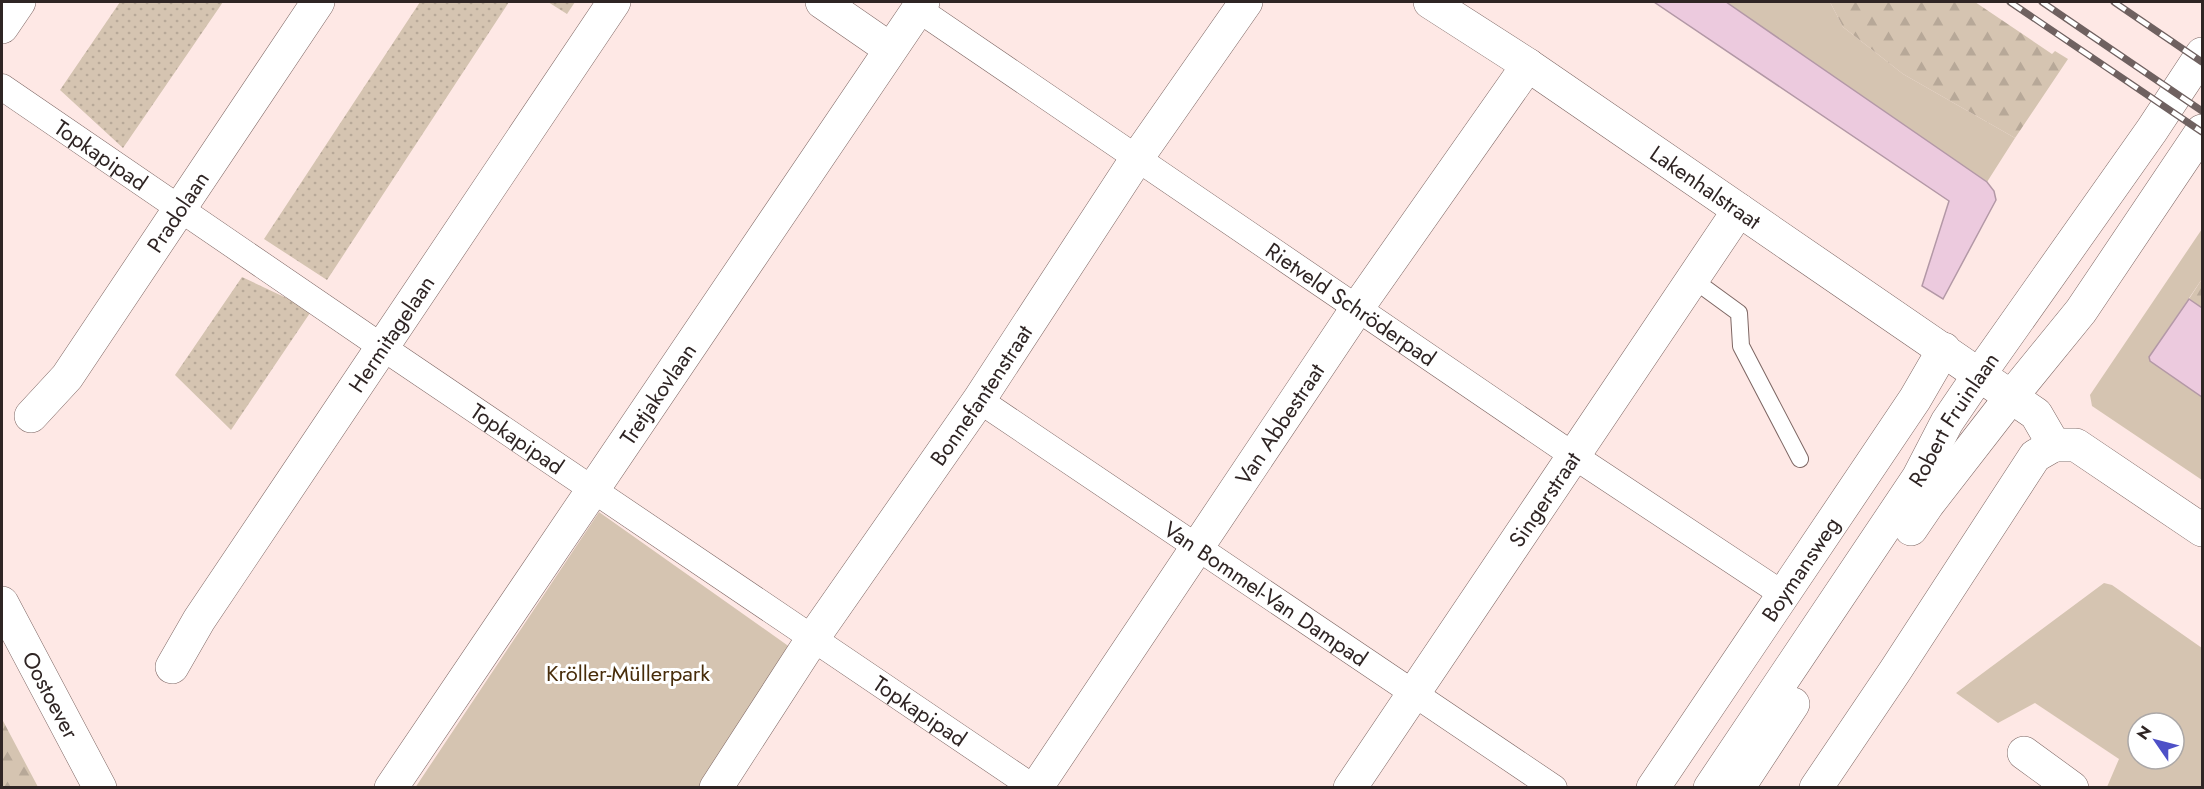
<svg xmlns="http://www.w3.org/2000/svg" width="2204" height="789" font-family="Jost,sans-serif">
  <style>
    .green { fill: #d5c4b1; fill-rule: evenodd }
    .forest { fill: url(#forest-firs) }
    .garden { fill: url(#garden-dots) }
    .water { fill: #eccade; stroke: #b398a6; stroke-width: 1.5 }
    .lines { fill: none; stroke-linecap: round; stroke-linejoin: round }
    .service-casing { stroke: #7d6663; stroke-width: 18 }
    .pedestrian-casing { stroke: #7d6663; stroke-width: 27 }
    .minor-casing { stroke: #7d6663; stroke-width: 34 }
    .tertiary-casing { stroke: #7d6663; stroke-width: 34 }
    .secondary-casing { stroke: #7d6663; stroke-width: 34 }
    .service { stroke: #fff; stroke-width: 16 }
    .pedestrian { stroke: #fff; stroke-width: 26 }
    .minor { stroke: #fff; stroke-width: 33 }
    .tertiary { stroke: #fff; stroke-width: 33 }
    .secondary { stroke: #fff; stroke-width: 33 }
    .rail-casing { stroke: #6f6160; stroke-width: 7 }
    .rail { stroke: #fff; stroke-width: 4.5; stroke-dasharray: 14; stroke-linecap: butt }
    .labels { text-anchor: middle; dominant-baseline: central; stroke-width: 6; stroke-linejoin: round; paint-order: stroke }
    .street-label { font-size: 22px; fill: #2f2524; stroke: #fff }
    .park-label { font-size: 22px; fill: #472c0a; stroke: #fff }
  </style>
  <defs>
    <pattern id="forest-firs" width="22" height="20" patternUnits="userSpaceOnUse" patternTransform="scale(1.5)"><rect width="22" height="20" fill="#d5c4b1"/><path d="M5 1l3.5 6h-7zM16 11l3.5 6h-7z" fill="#b7a898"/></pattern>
    <pattern id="garden-dots" width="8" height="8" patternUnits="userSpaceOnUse" patternTransform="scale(1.5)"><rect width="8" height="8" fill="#d5c4b1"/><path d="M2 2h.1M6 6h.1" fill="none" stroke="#b7a898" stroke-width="1.8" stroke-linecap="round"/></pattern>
  </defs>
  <rect width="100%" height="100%" fill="#fee8e5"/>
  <path class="green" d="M1726,2H1830L1843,27L1903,74L2015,138L1987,182Z
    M2202,229V279L2149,357L2150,361L2202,397V480L2092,406L2090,395Z
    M599,512L794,650L699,787L415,788Z
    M2104,583L2112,585L2202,648V787H2107L2119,759L2035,703L1998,723L1956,693ZM2138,723H2174V759H2138Z"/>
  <path class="forest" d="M1830,2H1975L2052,54L2055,51L2068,59L2015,138L1903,74L1843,27Z
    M2202,279V308L2189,299Z
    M2,719L38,787H2Z"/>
  <path class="garden" d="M120,2H223L123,148L60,90Z
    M420,2H509L327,280L264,239Z
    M548,2H575L567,14Z
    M242,277L312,310L231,430L175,375Z"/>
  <path class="water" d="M1654,2H1726L1987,182L1994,191L1996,200L1943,299L1922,286L1949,201Z
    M2189,299L2202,308V397L2150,361L2149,357Z"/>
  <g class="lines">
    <g class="service-casing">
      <path id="service" d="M1691,278L1739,313L1741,346L1800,459"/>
    </g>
    <g class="pedestrian-casing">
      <g id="pedestrian">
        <path id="s1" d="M918,9L1574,456L1784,595"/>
        <path id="s2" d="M2,87L382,347L1034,788"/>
        <path id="s3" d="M979,400L1554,788"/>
      </g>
    </g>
    <g class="minor-casing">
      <g id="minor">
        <path d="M822,2L890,49"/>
        <path id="s4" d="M1430,2L1528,65L2036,414L2054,445H2076L2202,530"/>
        <path d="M2,27L19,2"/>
        <path id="s5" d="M31,416L67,377L318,2"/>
        <path id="s6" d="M172,667L199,620L614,2"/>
        <path d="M2024,753L2072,788"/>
        <path id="s7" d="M391,788L923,2"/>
        <path id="s8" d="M716,788L813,638L979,400L1137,158L1246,2"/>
        <path id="s9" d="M1036,788L1358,307L1528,65"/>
        <path id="s10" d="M1350,788L1739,210"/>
        <path id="s11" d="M1653,788L1915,399L1944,349"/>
        <path d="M1816,788L1895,671L2035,456L2054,445"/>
      </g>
    </g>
    <g class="tertiary-casing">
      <g id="tertiary">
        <path d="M1911,529L1928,504L2011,397L2081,311L2202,131"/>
        <path id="s12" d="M1710,788L1918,478L1947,422L1979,375L2152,130L2202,54"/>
        <path d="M1738,788L1793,704"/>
      </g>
    </g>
    <g class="secondary-casing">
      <g id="secondary">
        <path id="s13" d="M2,603L100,788"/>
      </g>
    </g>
    <use href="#service" class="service"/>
    <use href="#pedestrian" class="pedestrian"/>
    <use href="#minor" class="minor"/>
    <use href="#tertiary" class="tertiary"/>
    <use href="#secondary" class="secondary"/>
    <g class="rail-casing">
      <path id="rail" d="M2010,2L2202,132
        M2042,2L2202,111
        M2114,2L2202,62"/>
    </g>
    <use href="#rail" class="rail"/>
  </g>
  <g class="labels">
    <g class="street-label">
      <text stroke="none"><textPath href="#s2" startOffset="120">Topkapipad</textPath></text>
      <text stroke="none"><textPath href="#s4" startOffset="332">Lakenhalstraat</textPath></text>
      <text stroke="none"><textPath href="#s5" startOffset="252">Pradolaan</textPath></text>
      <text stroke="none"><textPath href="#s1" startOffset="524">Rietveld Schröderpad</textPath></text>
      <text stroke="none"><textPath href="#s6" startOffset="399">Hermitagelaan</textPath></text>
      <text stroke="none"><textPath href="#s7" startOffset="476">Tretjakovlaan</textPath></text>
      <text stroke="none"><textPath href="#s8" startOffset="474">Bonnefantenstraat</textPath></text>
      <text stroke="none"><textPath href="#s12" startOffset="442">Robert Fruinlaan</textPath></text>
      <text stroke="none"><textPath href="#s9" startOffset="438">Van Abbestraat</textPath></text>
      <text stroke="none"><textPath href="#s2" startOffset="624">Topkapipad</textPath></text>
      <text stroke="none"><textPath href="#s10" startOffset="348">Singerstraat</textPath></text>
      <text stroke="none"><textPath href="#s11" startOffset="264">Boymansweg</textPath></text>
      <text stroke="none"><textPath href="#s3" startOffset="346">Van Bommel-Van Dampad</textPath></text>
      <text stroke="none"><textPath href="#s13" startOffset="104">Oostoever</textPath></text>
      <text stroke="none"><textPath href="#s2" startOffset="1110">Topkapipad</textPath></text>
    </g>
    <g class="park-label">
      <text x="628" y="673">Kröller-Müllerpark</text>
    </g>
  </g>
  <rect width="2204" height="789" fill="none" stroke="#2f2524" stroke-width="6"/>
  <g transform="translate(2156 741) rotate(305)"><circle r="28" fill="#ffffff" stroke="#aca8a7" stroke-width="1.5"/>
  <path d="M0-4.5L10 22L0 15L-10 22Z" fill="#4e50c7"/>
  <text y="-9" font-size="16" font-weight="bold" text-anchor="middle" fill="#2f2524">N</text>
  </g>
</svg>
